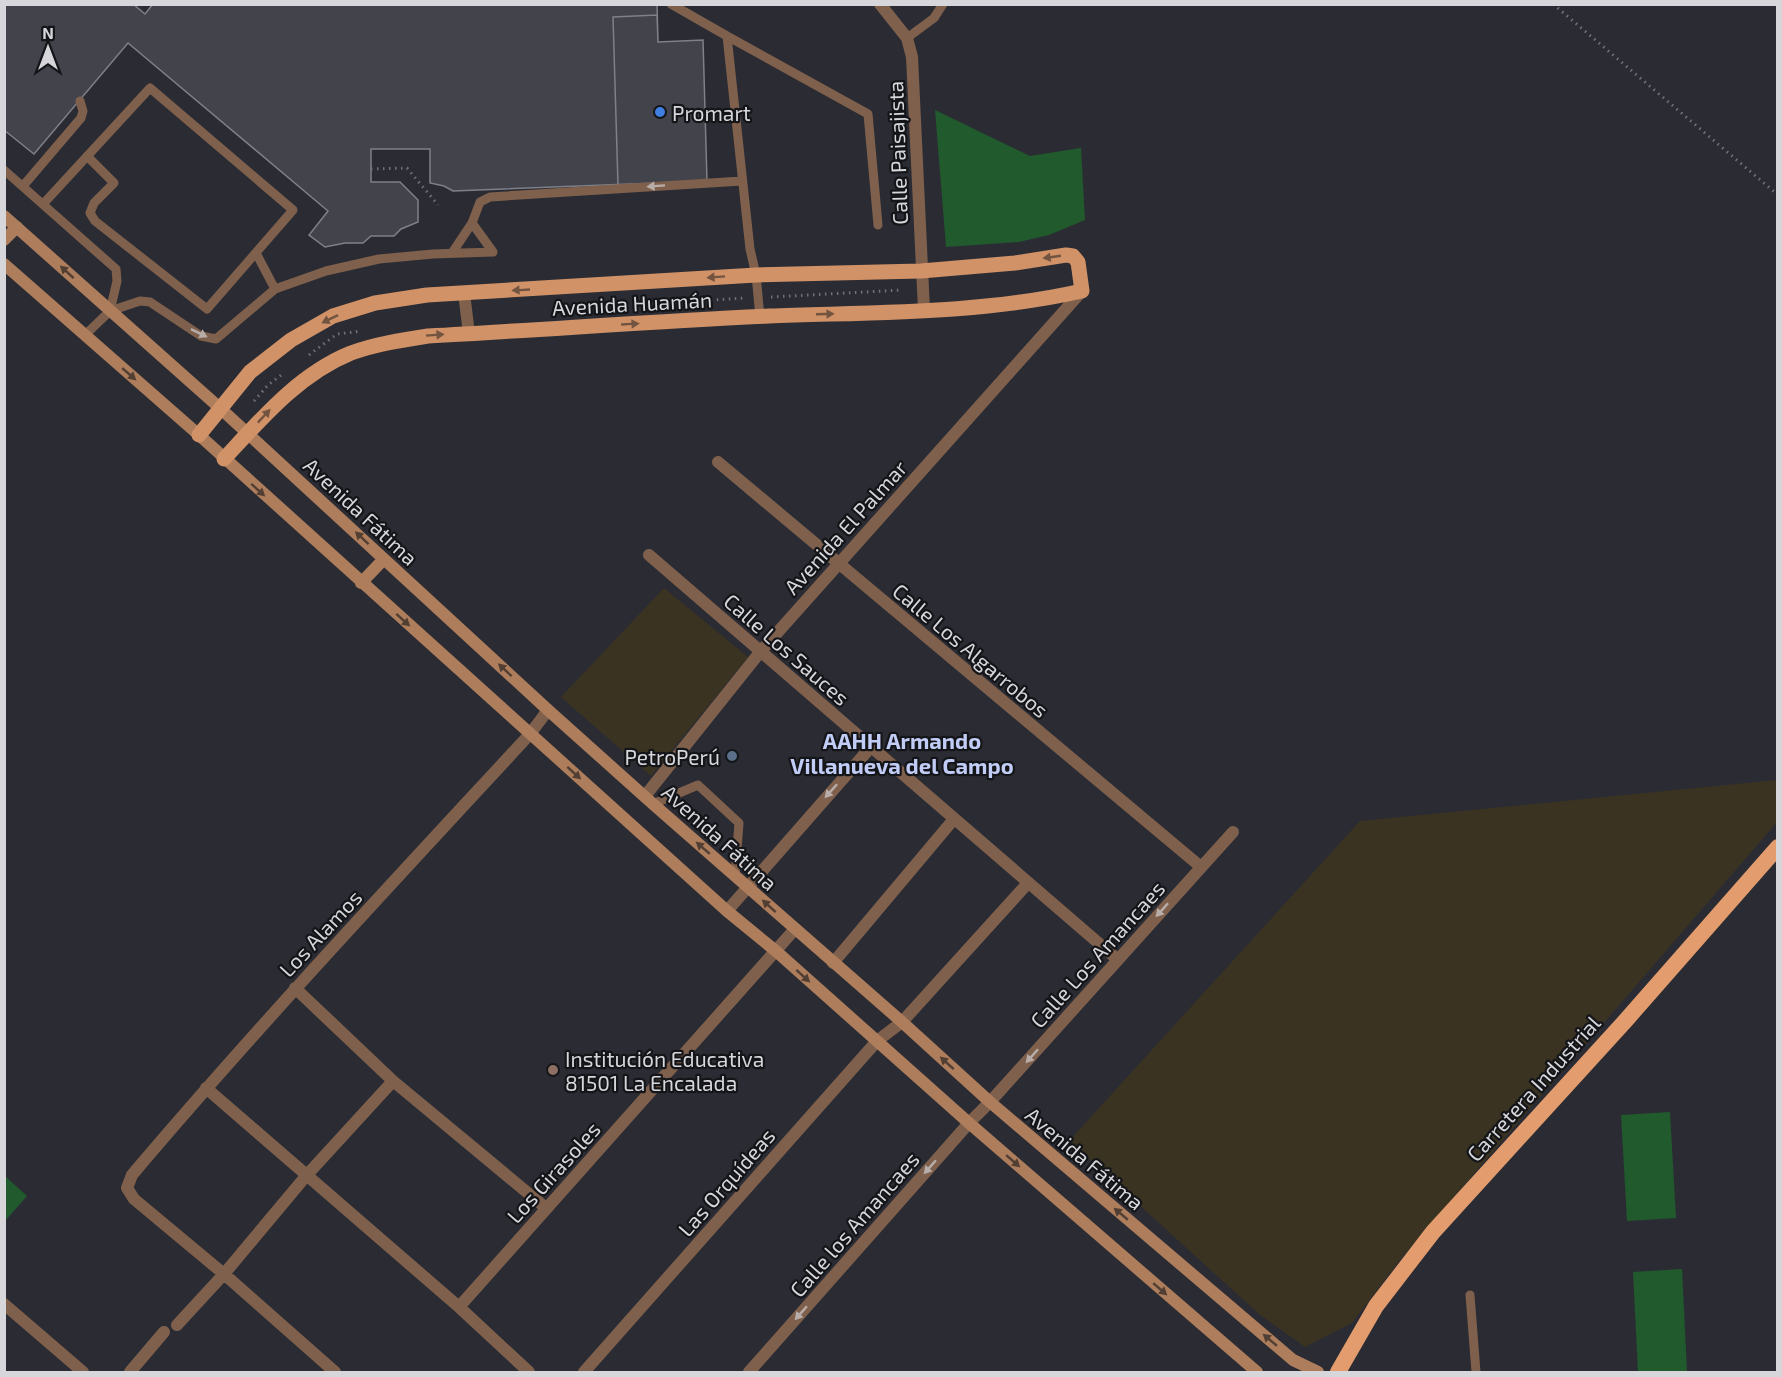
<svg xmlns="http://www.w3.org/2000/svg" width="1782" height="1377" font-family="'Exo 2',sans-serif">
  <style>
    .commercial { fill: #3b3322 }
    .green { fill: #205a2d }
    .building { fill: #42434b; stroke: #7f8089; stroke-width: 1.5 }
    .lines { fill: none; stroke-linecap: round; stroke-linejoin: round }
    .path { stroke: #717278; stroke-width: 3; stroke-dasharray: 1.5 4.5; stroke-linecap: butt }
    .service { stroke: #7f604c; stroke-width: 9 }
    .minor { stroke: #7f604c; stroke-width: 12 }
    .secondary { stroke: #ae7d5c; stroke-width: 12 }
    .primary { stroke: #d19268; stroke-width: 15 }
    .trunk { stroke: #e29c6d; stroke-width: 16 }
    .oneway { fill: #b8ada9 }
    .oneway2 { fill: #725440 }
    .oneway3 { fill: #523f33 }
    .shop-dot { fill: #3f7fe0; stroke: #141518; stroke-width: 2 }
    .service-dot { fill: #5c6f8a; stroke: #141518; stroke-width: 2 }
    .education-dot { fill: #8d6e63; stroke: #141518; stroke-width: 2 }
    .labels { text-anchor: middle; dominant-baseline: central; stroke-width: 4.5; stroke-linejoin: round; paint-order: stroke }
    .poi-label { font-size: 21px; fill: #d6d6db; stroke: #141518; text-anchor: start }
    .street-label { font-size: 21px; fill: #d6d6db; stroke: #141518 }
    .neighbourhood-label { font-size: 22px; font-weight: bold; fill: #c2cdf7; stroke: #141518 }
  </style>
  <rect width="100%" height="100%" fill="#2b2c33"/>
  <path class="commercial" d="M664,588L748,657L651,776L561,697Z
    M1777,780V822L1403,1256L1352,1323L1305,1347L1259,1314L1069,1141L1360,821Z"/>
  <path class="green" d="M935,110L1030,156L1081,148L1085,220L1049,235L1019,242L946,247Z
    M1670,1112L1676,1218L1627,1221L1621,1115Z
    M5,1176L27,1196L5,1221Z
    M1682,1269L1687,1372H1638L1633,1272Z"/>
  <path class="building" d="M4,4H133L145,14L153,4H657L658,42L703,40L707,181L453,191L444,186L430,183V149H371V182H400L418,200V222L401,229L394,236H371L363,243H345L325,247L309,235L328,211L128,43L34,154L4,130Z
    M657,15L658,42L703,40L707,181L618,185L613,17Z"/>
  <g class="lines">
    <path class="path" d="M1553,4L1778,195
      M371,169L407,168L438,205
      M771,297L902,290
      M615,306L746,298
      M309,355L337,334L361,331
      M254,401L268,385L284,373"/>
    <path class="service" d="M671,4L727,36L750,249L756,275L760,317
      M727,36L868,114L878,225
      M907,38L934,18L943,4
      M4,170L116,269L117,281L110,311
      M23,186L81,118L83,111L80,101
      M44,203L150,88L293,210L207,309L95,221L90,213L94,203L114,183L87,156
      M472,223L493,252
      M256,253L275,289
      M452,253L472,223L480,202L490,197L742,181
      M85,335L110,311L140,301L150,302L201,336L216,339L275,289L326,271L379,259L433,254L493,252
      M653,804L698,785L739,823L735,876
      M1470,1295L1476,1372"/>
    <path class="minor" d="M880,4L907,38L912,57L924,310
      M464,293L469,334
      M718,462L1201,867
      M649,555L1117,959
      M645,796L761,651L1082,291
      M727,911L870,748
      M833,963L954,819
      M295,988L393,1081L546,1208
      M206,1088L459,1307L529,1372
      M4,1304L83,1372
      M459,1307L795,929
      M177,1325L224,1274L306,1176L393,1081
      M130,1372L164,1332
      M335,1372L224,1274L134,1199L127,1188L132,1175C260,1024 396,879 530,734L548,710
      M584,1372L877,1041L902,1022L1028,883
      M749,1372L969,1123L990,1102L1233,832"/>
    <path class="secondary" d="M4,216L221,409L548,710L653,804L902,1022L990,1102L1293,1360L1318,1372
      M4,240L17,227
      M4,264L199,435L727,911L777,952L969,1123L1257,1372
      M361,583L384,559"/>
    <path class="primary" d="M199,435L250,372L291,340L333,316L375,303L427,295L756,275L921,271L1015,263L1066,255L1073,256L1078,262L1082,291C980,314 874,312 769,316C655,321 542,330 428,336C402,340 376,344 351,353C299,374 261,419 224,459"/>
    <path class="trunk" d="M1338,1372L1376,1306L1433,1232L1627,1019L1778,847"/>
  </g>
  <defs><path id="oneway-solid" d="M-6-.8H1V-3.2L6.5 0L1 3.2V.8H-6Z" transform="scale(1.5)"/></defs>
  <g class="oneway">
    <use href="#oneway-solid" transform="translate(656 186) rotate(176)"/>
    <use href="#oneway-solid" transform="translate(199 333) rotate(26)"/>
    <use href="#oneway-solid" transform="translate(831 791) rotate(132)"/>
    <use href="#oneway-solid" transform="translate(1162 910) rotate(132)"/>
    <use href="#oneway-solid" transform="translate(1032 1056) rotate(132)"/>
    <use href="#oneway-solid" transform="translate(930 1167) rotate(131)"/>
    <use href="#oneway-solid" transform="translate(801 1313) rotate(131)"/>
  </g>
  <g class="oneway2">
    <use href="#oneway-solid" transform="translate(1052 257) rotate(172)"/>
    <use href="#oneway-solid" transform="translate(716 277) rotate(176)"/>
    <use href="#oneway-solid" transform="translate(521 290) rotate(177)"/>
    <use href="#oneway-solid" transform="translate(825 314) rotate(-2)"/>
    <use href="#oneway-solid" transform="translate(330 319) rotate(154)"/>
    <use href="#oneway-solid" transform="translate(630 324) rotate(-3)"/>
    <use href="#oneway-solid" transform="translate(435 335) rotate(-4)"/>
    <use href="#oneway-solid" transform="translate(264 416) rotate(-47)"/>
  </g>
  <g class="oneway3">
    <use href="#oneway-solid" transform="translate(67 272) rotate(-138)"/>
    <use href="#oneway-solid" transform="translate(129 374) rotate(41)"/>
    <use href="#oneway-solid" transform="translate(258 490) rotate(42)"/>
    <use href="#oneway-solid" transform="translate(362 538) rotate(-137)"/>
    <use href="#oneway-solid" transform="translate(403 620) rotate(42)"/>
    <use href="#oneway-solid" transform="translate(505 670) rotate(-137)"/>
    <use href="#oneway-solid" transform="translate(574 773) rotate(42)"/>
    <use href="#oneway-solid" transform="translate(703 848) rotate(-139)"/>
    <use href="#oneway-solid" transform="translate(769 906) rotate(-138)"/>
    <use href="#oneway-solid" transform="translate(803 976) rotate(42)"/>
    <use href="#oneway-solid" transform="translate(947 1063) rotate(-138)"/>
    <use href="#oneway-solid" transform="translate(1013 1161) rotate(41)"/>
    <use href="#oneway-solid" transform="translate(1121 1214) rotate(-140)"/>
    <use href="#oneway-solid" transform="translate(1160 1289) rotate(41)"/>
    <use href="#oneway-solid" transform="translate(1270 1340) rotate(-140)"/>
  </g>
  <circle class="shop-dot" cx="660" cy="112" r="6"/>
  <circle class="service-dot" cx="732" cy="756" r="6"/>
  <circle class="education-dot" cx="553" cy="1070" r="6"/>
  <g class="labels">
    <g class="poi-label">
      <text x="672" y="112">Promart</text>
      <text x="720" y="756" text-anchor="end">PetroPerú</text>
      <text x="565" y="1058">Institución Educativa<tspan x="565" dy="24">81501 La Encalada</tspan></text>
    </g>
    <g class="street-label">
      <text transform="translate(897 153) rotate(-92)">Calle Paisajista</text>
      <text transform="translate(632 303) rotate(-3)">Avenida Huamán</text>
      <text transform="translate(361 511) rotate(43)">Avenida Fátima</text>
      <text transform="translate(845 527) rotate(-48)">Avenida El Palmar</text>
      <text transform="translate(787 649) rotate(41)">Calle Los Sauces</text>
      <text transform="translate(971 650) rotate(40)">Calle Los Algarrobos</text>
      <text transform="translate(720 837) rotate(42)">Avenida Fátima</text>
      <text transform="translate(320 933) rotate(-47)">Los Alamos</text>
      <text transform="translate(1097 954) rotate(-48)">Calle Los Amancaes</text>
      <text transform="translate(1533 1088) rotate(-48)">Carretera Industrial</text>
      <text transform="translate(1085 1158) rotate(40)">Avenida Fátima</text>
      <text transform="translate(553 1172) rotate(-48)">Los Girasoles</text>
      <text transform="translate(726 1182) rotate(-49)">Las Orquídeas</text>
      <text transform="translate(854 1224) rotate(-49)">Calle los Amancaes</text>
    </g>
    <g class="neighbourhood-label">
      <text x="902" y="740">AAHH Armando<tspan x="902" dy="25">Villanueva del Campo</tspan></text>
    </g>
  </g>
  <rect width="1782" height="1377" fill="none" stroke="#d6d6db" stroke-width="12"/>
  <g transform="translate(48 48)" stroke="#141518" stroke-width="4.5" paint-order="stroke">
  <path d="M0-4.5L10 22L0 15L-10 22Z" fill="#d6d6db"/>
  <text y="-9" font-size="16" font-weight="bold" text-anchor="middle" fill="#d6d6db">N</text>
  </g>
</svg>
